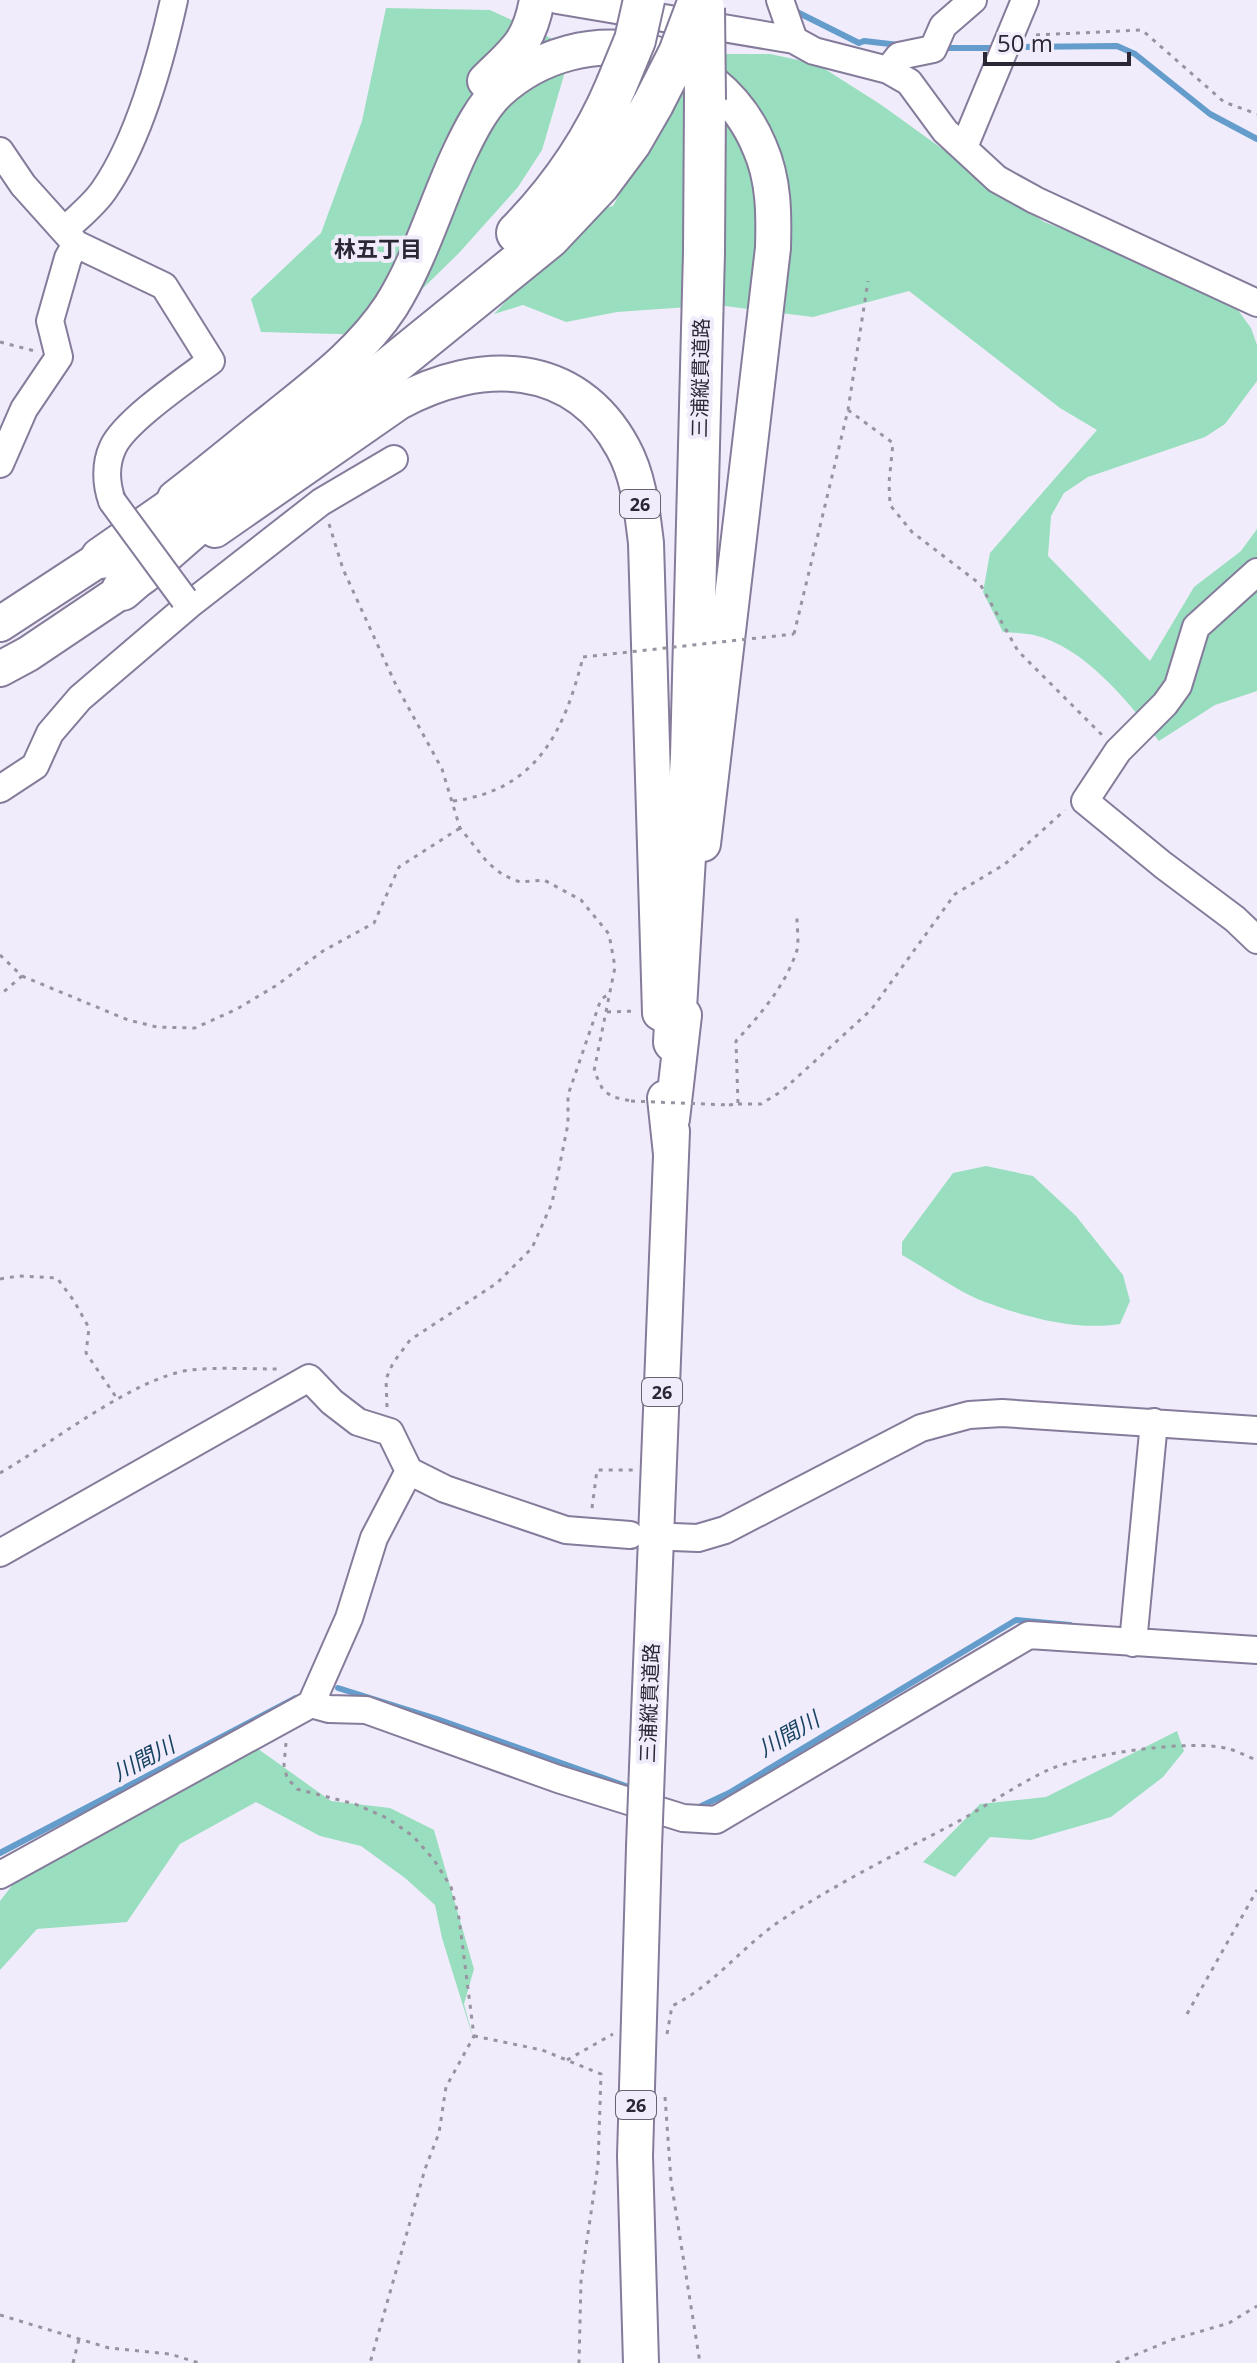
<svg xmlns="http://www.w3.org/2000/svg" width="1257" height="2363" font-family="'Open Sans','Noto Sans JP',sans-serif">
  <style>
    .green { fill: #99dfbf }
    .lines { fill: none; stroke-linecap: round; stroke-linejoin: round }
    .stream { stroke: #649dcb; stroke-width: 6 }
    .minor-casing { stroke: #857b9a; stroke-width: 30 }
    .major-casing { stroke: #857b9a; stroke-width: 38 }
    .highway-casing { stroke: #857b9a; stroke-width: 44 }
    .path { stroke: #9893a1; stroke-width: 3; stroke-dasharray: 4 6; stroke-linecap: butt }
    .minor { stroke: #fff; stroke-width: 26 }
    .major { stroke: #fff; stroke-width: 34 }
    .highway { stroke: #fff; stroke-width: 40 }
    .minor-bridge-casing { stroke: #857b9a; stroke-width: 30; stroke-linecap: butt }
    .major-bridge-casing { stroke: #857b9a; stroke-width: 38; stroke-linecap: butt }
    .highway-bridge-casing { stroke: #857b9a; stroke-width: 44; stroke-linecap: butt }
    .path-bridge { stroke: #9893a1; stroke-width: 3; stroke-dasharray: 4 6; stroke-linecap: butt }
    .minor-bridge { stroke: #fff; stroke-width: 26 }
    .major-bridge { stroke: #fff; stroke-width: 34 }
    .highway-bridge { stroke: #fff; stroke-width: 40 }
    .labels { text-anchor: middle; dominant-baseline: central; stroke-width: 8; stroke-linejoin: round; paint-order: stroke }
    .shield { fill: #f1ecfb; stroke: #676270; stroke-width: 2 }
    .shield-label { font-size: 18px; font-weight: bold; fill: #2c2734 }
    .street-label { font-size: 20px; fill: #2c2734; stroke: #f1ecfb }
    .neighbourhood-label { font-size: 22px; font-weight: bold; fill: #2c2734; stroke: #f1ecfb }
    .water-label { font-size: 22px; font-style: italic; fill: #184363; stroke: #f1ecfb }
  </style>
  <rect width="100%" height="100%" fill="#f1ecfb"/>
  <path class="green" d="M386,8L490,10L572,48L542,150L518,187L459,253L375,335L261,332L251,299L321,233L362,121Z
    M724,54H770L817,64L880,104L1044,222L1145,259L1232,302L1251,328L1257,345V381L1225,424L1205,437L1088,477L1064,493L1051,516L1048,556L1150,661L1194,587L1241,551L1257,529V691L1215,705L1159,741C1128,702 1085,647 1034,635C1024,633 1013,633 1003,632L983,592L990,553L1097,430L1060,408L909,291L813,317L717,305L617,312L566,322L523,305L494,314L590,211L613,206L683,77Z
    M986,1166L1033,1176L1076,1216L1123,1275L1130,1301L1120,1324C1076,1331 1026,1317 985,1302C956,1291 929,1270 902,1255V1242L953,1173Z
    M1177,1731L1184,1751L1163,1777L1111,1817L1031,1840L990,1837L955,1877L923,1862L980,1804L1046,1797Z
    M254,1746L331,1801L390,1808L434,1830L474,1969L464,2004L474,2041L442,1938L435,1905L405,1878L361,1846L320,1836L256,1802L180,1844L127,1922L37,1929L0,1970V1901L17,1879L106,1832L194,1770Z"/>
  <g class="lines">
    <path class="stream" d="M791,9L859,43L864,41L899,45
      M1014,47L1117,46L1135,54L1210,114L1257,139
      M942,48H999
      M338,1688L437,1719L637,1790
      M697,1808L729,1793L1016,1620L1070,1625
      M0,1853L296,1698"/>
    <g class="minor-casing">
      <path id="minor" d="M557,0L794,40L814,51L888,70L909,82L945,131L997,179L1035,200L1257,303
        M780,0L794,40
        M888,70L899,56L933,49L943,26L973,0
        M964,147L1025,0
        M0,151L23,185L76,244L164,286L211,361C187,379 125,421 113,447C105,464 106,484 112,501
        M65,230C78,217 94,205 104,190C138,141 161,59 174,0
        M0,464L24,409L59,357L50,321L68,258L76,244
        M1257,572L1196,627L1178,686L1165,704L1118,751L1085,801L1163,865L1235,919L1257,940
        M0,789L35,766L50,733L80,698L189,605L321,502L394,459
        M673,1537L698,1538L725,1530L921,1428L969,1415L1002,1413L1257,1430
        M0,1553L309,1378L332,1402L358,1422L390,1432L409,1471L445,1489L566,1530L630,1535
        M1133,1643L1154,1422
        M311,1704L329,1709L366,1710L558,1779L683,1818L716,1820L1029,1635L1257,1650
        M0,1875L311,1704L349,1618L374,1538L409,1471"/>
    </g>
    <g class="major-casing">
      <path id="major" d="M485,81C515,51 529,44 537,0
        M175,498C209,472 241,445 274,419C316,385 361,352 391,306C421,258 436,203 460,152C470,131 482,107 499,91C583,15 717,42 760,148C774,180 774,214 773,248L703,844
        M215,530L399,402C480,358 575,359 623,448C639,477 642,511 646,543L660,1013
        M0,624L101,558L122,541
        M0,669L28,654L144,576
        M665,1098L671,1154
        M672,1119L684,1015
        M648,1741L672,1131
        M641,2363L635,2156L644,1847"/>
    </g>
    <g class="highway-casing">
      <path id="highway" d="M517,233C560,189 592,143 616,86
        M101,558L203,487
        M122,590L210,513L549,238L599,185L631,142L653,104
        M674,1042L691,756L704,252L705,100"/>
    </g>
    <path class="path" d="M1036,35L1142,30L1224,102L1257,114
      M0,342L35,351
      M848,410L893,443L889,483L890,505L912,532L980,584L1018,651L1103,736
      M329,524L343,569L395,683L442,769L460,828L488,863L503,875L520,882L544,880L581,900L609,934L615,967L594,1071L603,1090L613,1097L631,1101
      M794,634L848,410L868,281
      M453,801C537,790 564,732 583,657
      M0,955L22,976L0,995
      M22,976L128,1020L157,1027L195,1028L237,1009L277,985L323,951L374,923L399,867L460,828
      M607,1012L635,1011
      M738,1104H761L782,1091L871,1010L955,894L1005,864L1065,810
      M729,1105L738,1104L736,1041C760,1015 786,985 797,950C799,941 797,928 797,918
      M0,1279L18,1276L57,1278L74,1301L89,1328L86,1353L118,1400
      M387,1407L386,1379L393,1363L410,1340L497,1283L532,1248L552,1203L568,1124V1095L601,999L611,993
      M0,1473C51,1444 133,1378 190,1370C218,1367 249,1369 277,1369
      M592,1508L597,1470H634
      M286,1743L284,1765L287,1778L297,1789L355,1804L387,1818L413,1836L434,1860L451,1887L459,1918L474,2036L446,2087L439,2133L425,2169L370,2363
      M1187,2014L1257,1890
      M667,2034L672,2006C714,1985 740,1949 777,1923C829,1888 886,1859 942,1830C978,1812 1012,1787 1048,1770C1081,1755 1194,1738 1229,1749C1238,1751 1247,1757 1257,1760
      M474,2036L542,2050L601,2074L598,2165L581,2281L579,2363
      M567,2060L613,2034
      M665,2097L671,2181L700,2363
      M0,2315L109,2348L170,2354L199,2363
      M73,2363L79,2339
      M1116,2363L1171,2340L1229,2323L1257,2306"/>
    <use href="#minor" class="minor"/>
    <use href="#major" class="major"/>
    <use href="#highway" class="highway"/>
    <g class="minor-bridge-casing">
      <path id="minor-bridge" d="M112,501L184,599"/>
    </g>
    <g class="major-bridge-casing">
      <path id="major-bridge" d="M644,1847L648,1741"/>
    </g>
    <g class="highway-bridge-casing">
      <path id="highway-bridge" d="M704,8L705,100
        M616,86L635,40L644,0
        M653,104L679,53L699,0"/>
    </g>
    <path class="path-bridge" d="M583,657L794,634
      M631,1101L729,1105"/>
    <use href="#minor-bridge" class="minor-bridge"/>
    <use href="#major-bridge" class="major-bridge"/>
    <use href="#highway-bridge" class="highway-bridge"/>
  </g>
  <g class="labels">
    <g class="shield">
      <rect x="620" y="490" width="40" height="28" rx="6"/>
      <rect x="642" y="1378" width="40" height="28" rx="6"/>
      <rect x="616" y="2091" width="40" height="28" rx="6"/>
    </g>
    <g class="shield-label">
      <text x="640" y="504">26</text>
      <text x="662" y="1392">26</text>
      <text x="636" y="2105">26</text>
    </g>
    <g class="street-label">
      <text transform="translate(700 378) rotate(-89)">三浦縦貫道路</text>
      <text transform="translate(649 1703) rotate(-88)">三浦縦貫道路</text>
    </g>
    <g class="neighbourhood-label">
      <text x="378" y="248">林五丁目</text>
    </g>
    <g class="water-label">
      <text transform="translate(788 1733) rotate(-30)">川間川</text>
      <text transform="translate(143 1758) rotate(-28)">川間川</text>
    </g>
  </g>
  <path d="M985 52v12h144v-12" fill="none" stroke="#2c2734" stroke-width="4"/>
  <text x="997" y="52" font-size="24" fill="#2c2734" stroke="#f1ecfb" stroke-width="6" paint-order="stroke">50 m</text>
</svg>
